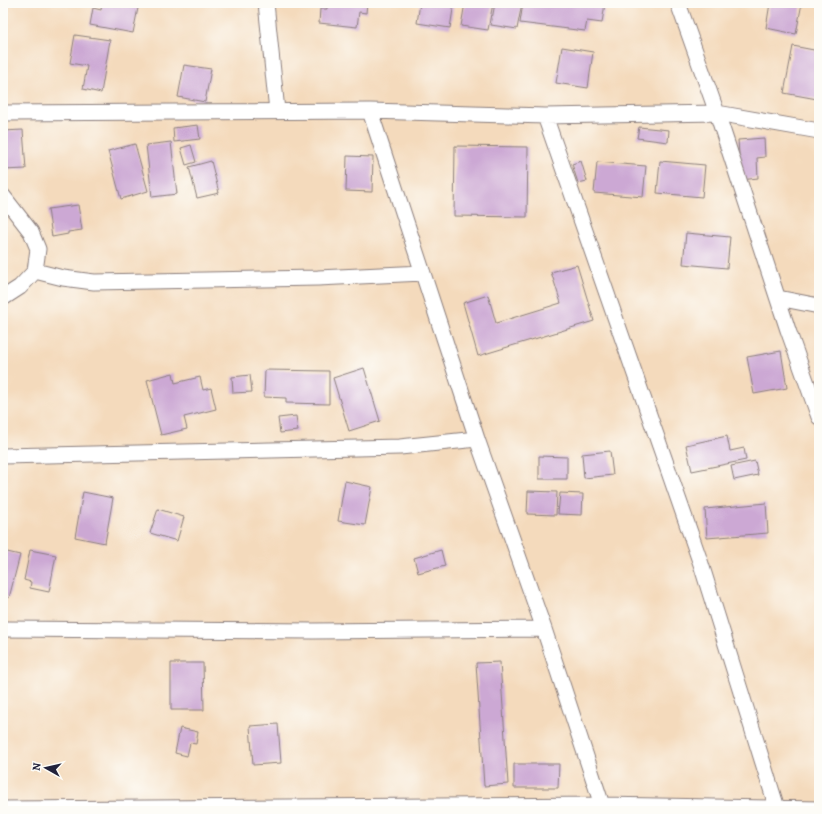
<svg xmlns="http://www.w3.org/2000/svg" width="822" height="814" font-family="Alegreya,serif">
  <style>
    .building { fill: #cca8d4 }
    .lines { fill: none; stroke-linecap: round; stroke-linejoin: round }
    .minor-casing { stroke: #8b7e7c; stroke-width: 17 }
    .minor { stroke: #fff; stroke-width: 15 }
  </style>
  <rect width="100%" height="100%" fill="#fdfcf7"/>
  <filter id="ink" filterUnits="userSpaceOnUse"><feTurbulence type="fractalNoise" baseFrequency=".025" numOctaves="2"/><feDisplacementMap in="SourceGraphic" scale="8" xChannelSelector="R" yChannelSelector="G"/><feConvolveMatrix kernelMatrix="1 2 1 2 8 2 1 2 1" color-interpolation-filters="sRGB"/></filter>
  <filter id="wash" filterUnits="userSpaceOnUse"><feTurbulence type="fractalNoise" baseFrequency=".012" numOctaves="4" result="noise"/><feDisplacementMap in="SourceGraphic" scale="16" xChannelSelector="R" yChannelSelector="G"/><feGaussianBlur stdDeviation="0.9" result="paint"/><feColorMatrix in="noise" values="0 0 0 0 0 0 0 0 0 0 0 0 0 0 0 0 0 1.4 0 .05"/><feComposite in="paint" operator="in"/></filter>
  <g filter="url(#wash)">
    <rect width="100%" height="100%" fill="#f4dabc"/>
    <g id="blocks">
      <path class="building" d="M102,3H139L133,33L90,25L93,8L101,10Z
        M327,3H367L366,13L359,12L357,27L319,23L320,9H327Z
        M420,3H454L450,28L417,23Z
        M465,3H493L488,30L461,26Z
        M495,3H522L517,29L491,25Z
        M523,3L578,4L605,3L602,23L587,21L585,31L520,23Z
        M770,3H802L796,34L766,28Z
        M75,35L110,40L101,93L83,89L87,66L70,63Z
        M793,46L819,51V87L817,99L784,93Z
        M562,47L593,52L588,88L556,83Z
        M184,65L211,69L205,102L178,97Z
        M198,125L200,139L174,142L173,128Z
        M639,127L669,130L668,142L637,138Z
        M23,130L26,169L3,170V131Z
        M764,138L765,157L757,158L758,178L741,180L738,140Z
        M171,142L177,194L152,197L146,145Z
        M135,144L148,191L121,199L108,151Z
        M191,145L196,162L186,165L181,148Z
        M455,146L528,147L527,217L454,216Z
        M347,156L373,157L372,192L346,191Z
        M211,161L219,193L197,198L189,167Z
        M581,161L587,181L578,183L572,164Z
        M660,161L705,165L702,197L657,193Z
        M597,162L646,166L643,197L594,193Z
        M78,205L82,230L68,232V234L52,237L48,209Z
        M686,233L730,237L727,268L683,264Z
        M577,265L594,321L478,356L463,303L488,295L496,323L561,303L551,272Z
        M781,351L787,388L754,394L747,357Z
        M364,368L380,421L349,431L333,378Z
        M265,370L329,371V404L286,403V398L264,397Z
        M173,373L175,383L200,377L203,390L211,388L216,409L184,417L187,429L161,435L147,380Z
        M250,375L252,392L233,393L232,377Z
        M296,416L298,431L280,433L278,418Z
        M727,436L730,451L744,448L746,460L692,471L686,445Z
        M610,451L613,475L584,478L582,454Z
        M539,456L567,457V479H539Z
        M755,461L758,475L734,480L731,466Z
        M345,481L372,487L365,525L338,521Z
        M528,491L557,492L556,515L527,514Z
        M83,492L113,498L105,543L75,537Z
        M560,493L583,494L582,515L558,514Z
        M766,503L768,533L707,538L705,509Z
        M158,509L184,517L177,541L150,533Z
        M30,550L56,555L49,592L30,588L31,582L24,580Z
        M441,550L445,566L418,573L414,558Z
        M3,551L20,555L9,598L3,596Z
        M500,662L508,784L484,786L476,663Z
        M171,663H203L204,710H171Z
        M278,724L281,763L253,765L250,726Z
        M180,728L198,732L196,744L190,743L187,756L175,753Z
        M514,764H559L558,788H514Z"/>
    </g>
  </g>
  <g filter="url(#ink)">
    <use href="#blocks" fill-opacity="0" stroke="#8b7e7c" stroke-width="1"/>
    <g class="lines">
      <g class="minor-casing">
        <path id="minor" d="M266,3L277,111
          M678,3L717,113L788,330L819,417
          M370,111L477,439L544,629L602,805
          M3,113L370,111L545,116L717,113L819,131
          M545,116L701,564L777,808
          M3,196L31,232L38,249L35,271L20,287L3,298
          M35,271L63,278L94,282L318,278L423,273
          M778,298L819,306
          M3,456L400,447L477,439
          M3,629L313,631L544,629
          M3,809L602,805L819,809"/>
      </g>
      <use href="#minor" class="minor"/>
    </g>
  </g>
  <rect width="822" height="814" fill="none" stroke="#fdfcf7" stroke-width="16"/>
  <g transform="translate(46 768) rotate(278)" stroke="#fdfcf7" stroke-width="3" paint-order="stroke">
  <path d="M0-3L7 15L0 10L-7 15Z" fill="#22223b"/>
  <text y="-6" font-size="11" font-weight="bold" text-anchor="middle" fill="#22223b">N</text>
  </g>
</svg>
